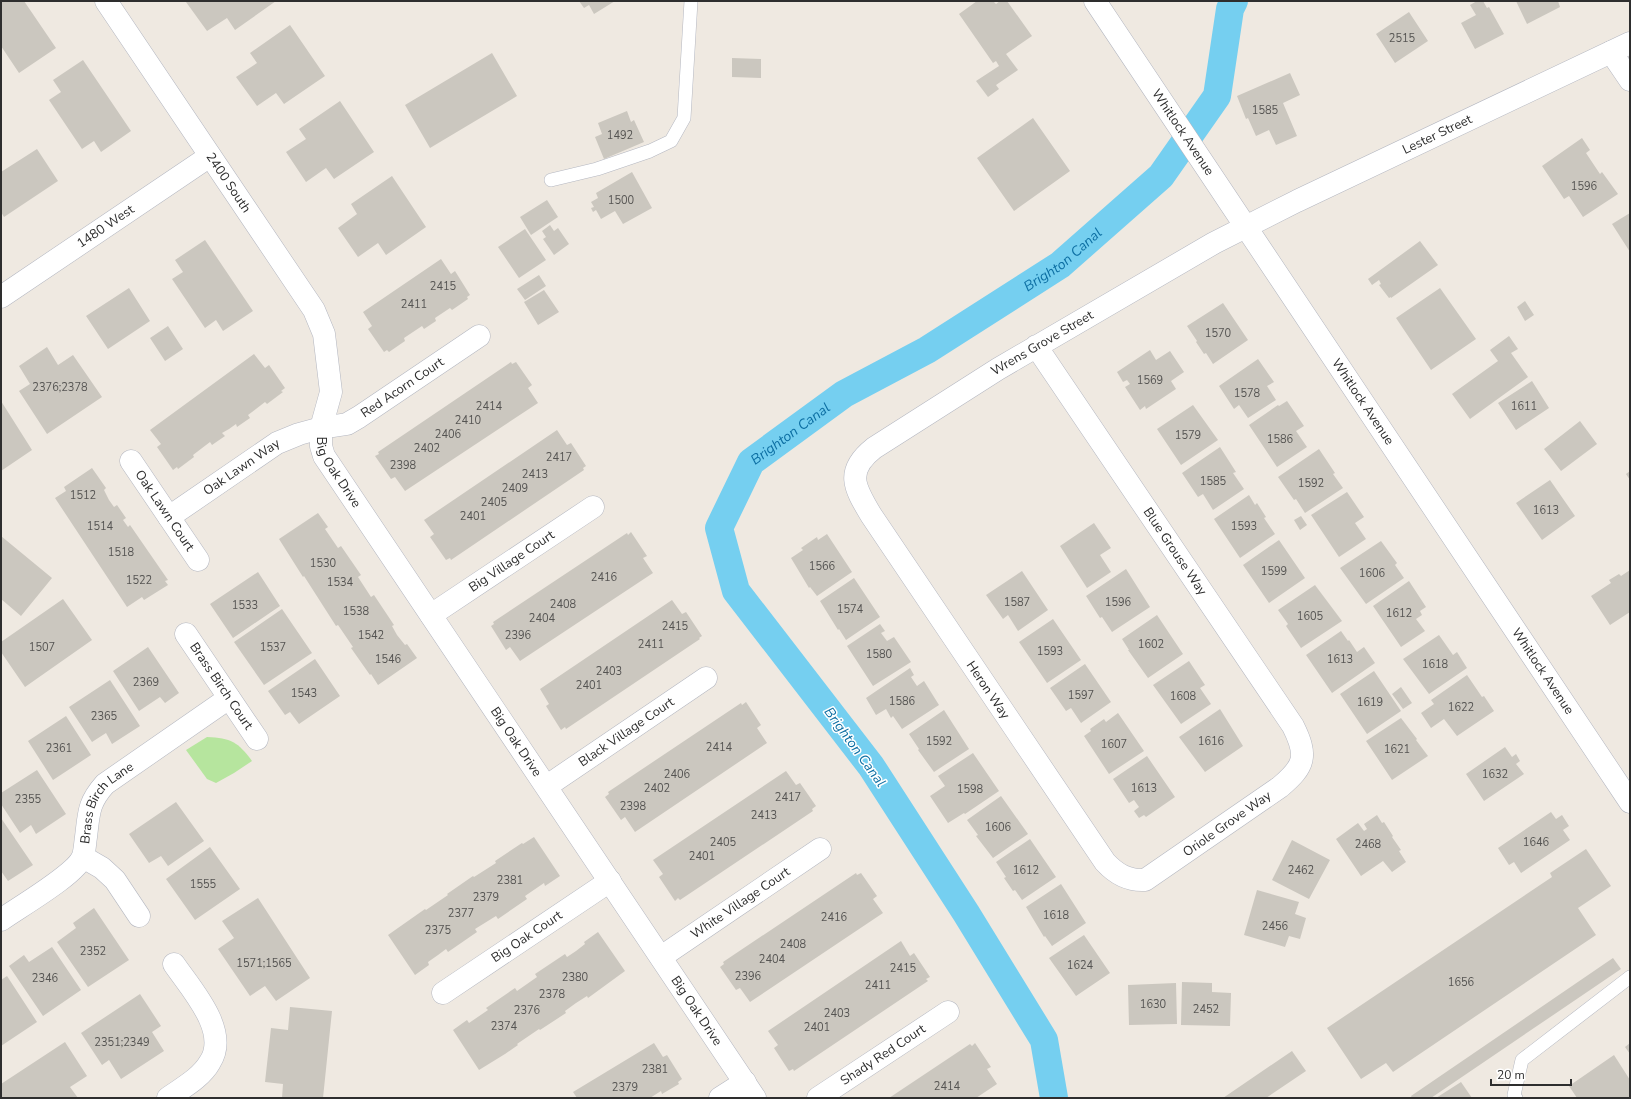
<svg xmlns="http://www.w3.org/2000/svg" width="1631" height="1099" font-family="'Nunito Sans',sans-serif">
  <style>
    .green { fill: #b6e59e }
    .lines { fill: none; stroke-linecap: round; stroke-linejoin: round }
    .canal { stroke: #75cff0; stroke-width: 28 }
    .building { fill: #cbc7bf }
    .lane-casing { stroke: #b4b7c1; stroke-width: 14 }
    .street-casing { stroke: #b4b7c1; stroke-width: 23 }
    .lane { stroke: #fff; stroke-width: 13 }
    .street { stroke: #fff; stroke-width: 22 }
    .labels { text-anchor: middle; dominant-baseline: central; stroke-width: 3; stroke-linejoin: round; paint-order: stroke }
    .number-label { font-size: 11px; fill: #555452 }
    .street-label { font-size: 13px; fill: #2e2e2e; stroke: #fff }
    .water-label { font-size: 14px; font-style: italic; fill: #0d6fa3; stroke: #fff }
  </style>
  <rect width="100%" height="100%" fill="#efe9e1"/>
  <path class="green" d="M207,737C231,738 238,742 252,761L234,773L216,783L207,779L186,750Z"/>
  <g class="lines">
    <path class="canal" id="s1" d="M1054,1098L1044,1040L966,913L871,766L736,591L719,528L751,462L844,394L927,350L1060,265L1161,176L1217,96L1230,9L1234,1"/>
  </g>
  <path class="building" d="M1,1H24L56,48L19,73L1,46Z
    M188,1H276L235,30L227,18L207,31L186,2Z
    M579,1H615L594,14L589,5L584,8Z
    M977,1H993L996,4L1000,1H1007L1032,36L1006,54L1018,70L996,85L999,89L988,97L976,81L999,66L996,61L993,63L959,14Z
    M1477,1H1483L1487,8L1489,7L1504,34L1475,49L1461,23L1476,15L1470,5Z
    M1516,1H1558L1560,7L1527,24Z
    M1409,12L1428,41L1395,63L1376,34Z
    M290,25L325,76L284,104L276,93L257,106L236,77L257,63L250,53Z
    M492,53L517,96L430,148L405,105Z
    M732,58L761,59V78L732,77Z
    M83,60L131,131L101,152L94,141L82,149L49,100L61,92L53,80Z
    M1290,73L1300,95L1283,103L1297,136L1276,145L1269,130L1256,136L1248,118L1246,119L1237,96Z
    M340,101L374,152L334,179L326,168L306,182L286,152L306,139L299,129Z
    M627,111L631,122L634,120L644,142L604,159L595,137L602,134L598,123Z
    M1033,118L1070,171L1014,211L977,158Z
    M1582,138L1590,150L1586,153L1600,174L1602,172L1618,194L1583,217L1569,196L1564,199L1542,166Z
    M37,149L58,181L4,217L1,212V172Z
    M632,172L652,208L623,224L615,211L601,219L596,210L593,212L591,208L594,207L591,202L598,198L596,193Z
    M392,176L426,227L386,255L378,243L358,257L338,228L357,214L351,204Z
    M547,200L558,217L531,235L520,217Z
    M1630,213V252L1612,224Z
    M550,225L554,231L558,228L569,244L554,255L543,239L546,237L542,231Z
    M525,229L546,260L519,278L498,247Z
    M205,240L253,311L223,331L216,320L205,328L172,279L183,272L175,260Z
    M1420,241L1438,265L1391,298V297L1389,298L1379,285L1381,284L1379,280L1372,285L1368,279Z
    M441,259L451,274L455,271L470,295L467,297L468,299L452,310L450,308L435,318L436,321L424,329L422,326L404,338L405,341L389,352L387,350L384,352L368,329L372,326L363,312Z
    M539,275L546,286L525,300L517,289Z
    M129,288L150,321L108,349L86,316Z
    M1440,288L1476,339L1431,370L1396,318Z
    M544,290L559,312L538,325L524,302Z
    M1525,301L1534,315L1525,321L1517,307Z
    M1223,303L1248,340L1213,364L1206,353L1204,354L1196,342L1197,341L1187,326Z
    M168,326L183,349L165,361L150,338Z
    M1509,336L1518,349L1511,353L1528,377L1470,419L1452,394L1498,361L1490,350Z
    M47,347L58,365L73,355L102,397L47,434L19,391L30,384L19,366Z
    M1150,350L1156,360L1170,351L1184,372L1171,381L1176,389L1146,409L1145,406L1140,410L1125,387L1130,384L1127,380L1123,382L1117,372Z
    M254,354L265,368L269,365L285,388L281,391L283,392L267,404L265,402L248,415L250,418L237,427L236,424L229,429L222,433L225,436L212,445L210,442L193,455L194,457L178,469L177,467L173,470L157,447L161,444L150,430Z
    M1258,359L1274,382L1267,386L1276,400L1248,418L1239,405L1234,409L1219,386Z
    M511,362L512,364L516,362L532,385L528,388L538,403L405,491L395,477L391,479L375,456L379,454L378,452Z
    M1532,381L1549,408L1516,430L1498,403Z
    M1,401L32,450L1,471Z
    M1287,401L1304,426L1296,431L1307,447L1277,467L1249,425L1278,405L1279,406Z
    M1193,405L1218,440L1181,465L1157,429Z
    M1580,421L1597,444L1561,471L1544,449Z
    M557,430L567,445L571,443L586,466L583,468L584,470L451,560L450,558L446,560L430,537L434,534L424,520Z
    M1220,447L1236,472L1233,473L1244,489L1213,510L1203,494L1198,497L1182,473Z
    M1319,449L1335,473L1333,474L1343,488L1305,513L1296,499L1294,500L1278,477Z
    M92,468L106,488L104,490L109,500L114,507L117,505L126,518L123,520L128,527L130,525L168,580L165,581L168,585L144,600L142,597L127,607L55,498L66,491L64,487Z
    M1630,471V480L1626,474Z
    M1550,480L1575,516L1542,540L1516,503Z
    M1347,492L1364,517L1355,523L1366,539L1339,557L1311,515Z
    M1249,495L1255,505L1257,503L1266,517L1264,518L1275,534L1240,558L1214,519Z
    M318,513L328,527L325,529L338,548L341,546L361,575L358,577L371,597L374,595L394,625L392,626L397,635L405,645L407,644L417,658L378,685L371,674L370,675L351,648L353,647L338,625L336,626L304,576L303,577L279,539Z
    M1301,516L1307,525L1300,530L1294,520Z
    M1094,523L1111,548L1100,555L1111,572L1087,588L1060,546Z
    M631,532L647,556L643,558L653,573L520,661L510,647L506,650L491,626L494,624L493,622L627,533L628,535Z
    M827,534L852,572L817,596L810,587L809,588L791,558L803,550L801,548L817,537L818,540Z
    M1,536L52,578L21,616L1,599Z
    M1279,540L1305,578L1269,603L1243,565Z
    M1381,541L1397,563L1395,565L1404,578L1366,604L1340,568Z
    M1126,569L1150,607L1112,632L1102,617L1100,618L1086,596Z
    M1630,570V612L1610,625L1591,596L1611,583L1609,580L1619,574L1621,576Z
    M1022,571L1048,610L1018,631L1008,615L1003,619L986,595Z
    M258,572L280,606L233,638L210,604Z
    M854,578L880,617L846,640L839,629L838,630L820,601Z
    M1409,581L1426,607L1420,611L1422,615L1416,619L1425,631L1401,647L1373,606Z
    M1315,585L1342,621L1301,648L1286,626L1288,624L1278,610Z
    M63,599L92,640L25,687L1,652V642Z
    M672,600L682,614L686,612L702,636L699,638L700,639L566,729L565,727L561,730L546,706L549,704L540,689Z
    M282,609L312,653L264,685L234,642Z
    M1157,615L1183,654L1148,678L1128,650H1129L1122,639Z
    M1053,619L1081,660L1047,683L1019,642Z
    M880,624L885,631L881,633L887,641L894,637L911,662L873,686L847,646Z
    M1341,631L1348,641L1349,640L1357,652L1364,647L1375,663L1332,693L1306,655Z
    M1439,635L1453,655L1457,652L1467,668L1429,694L1403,659Z
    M148,647L179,693L165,703L160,697L139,711L113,671Z
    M315,659L340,696L299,724L290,712L285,715L268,691Z
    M1189,661L1205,685L1200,688L1211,704L1181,724L1153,685Z
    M1085,664L1111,702L1081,723L1071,708L1066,711L1050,688Z
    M910,668L914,675L911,677L917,686L924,681L939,705L902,729L893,716L891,718L886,709L876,715L866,698Z
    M1374,671L1401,711L1367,734L1340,694Z
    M1467,675L1482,697L1484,696L1494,711L1457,736L1444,719L1431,728L1421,713L1434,704L1431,700Z
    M110,680L140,726L112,744L106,733L92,742L69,707Z
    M1401,687L1412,703L1403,709L1392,694Z
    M746,702L761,725L757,728L767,743L635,832L625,817L621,820L605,797L609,794L608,792L741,703L742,705Z
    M1220,709L1243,746L1205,772L1179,737Z
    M944,710L969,749L934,772L918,750L919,749L909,734Z
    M1118,713L1144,751L1109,774L1084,736L1091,731L1090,729L1104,719L1106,722Z
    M66,716L91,755L53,780L28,741Z
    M1401,718L1417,739L1416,740L1428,756L1392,780L1366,741Z
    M1505,747L1512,757L1516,754L1520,761L1516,764L1524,774L1484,801L1466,774Z
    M973,753L999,791L965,814L964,813L948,823L930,796L945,786L938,776Z
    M1147,756L1175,797L1146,817L1144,815L1139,818L1134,811L1139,807L1134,800L1129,803L1113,779Z
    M37,770L66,814L36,834L31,825L20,833L1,804V793Z
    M786,771L796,785L800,783L816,806L812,809L813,811L680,900L678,898L675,901L659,877L663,874L653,860Z
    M1001,796L1028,834L993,858L976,836L978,835L967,820Z
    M176,802L204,841L168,866L161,856L149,863L129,834Z
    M1551,812L1556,819L1562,815L1569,826L1563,830L1570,840L1521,873L1514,862L1509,865L1498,848Z
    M1377,815L1382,823L1384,822L1393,836L1392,837L1401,850L1399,851L1406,862L1392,872L1383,861L1361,876L1336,839L1358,823L1364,831L1367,829L1364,824Z
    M1,818L33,865L8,881L1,871Z
    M534,837L560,876L545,886L544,883L525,896L527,899L498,919L496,916L475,929L477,932L448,952L446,949L438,955L428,962L429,965L415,975L388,935L425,909L426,910L448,895L447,894L473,876L474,877L496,863L495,861L522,843L523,844Z
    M1030,839L1056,877L1022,900L1015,890L1013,891L1004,878L1006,877L996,862Z
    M1292,840L1330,860L1309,899L1272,880Z
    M210,847L240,889L195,920L166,879Z
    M1586,849L1611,886L1578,908L1596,935L1393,1072L1386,1063L1361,1079L1327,1028L1552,877L1550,873Z
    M856,873L857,875L861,873L877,896L873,899L883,913L750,1002L740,988L736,990L720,967L724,964L723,962Z
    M1061,884L1086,923L1052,946L1045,936L1044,937L1026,907Z
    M1257,890L1299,902L1295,914L1306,918L1300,939L1289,936L1285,947L1244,935Z
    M258,898L310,978L276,1001L265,986L250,996L218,949L234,938L222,921Z
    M94,908L129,960L88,987L57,942L76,928L73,923Z
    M598,932L625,971L588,998L587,996L576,1003L565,1011L566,1013L540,1030L539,1029L517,1044L518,1045L505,1054L479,1070L453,1030L467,1020L469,1023L488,1010L486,1008L515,988L517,991L537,977L535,974L565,954L567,957L576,951L585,944L584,942Z
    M1084,935L1110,973L1076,996L1049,958Z
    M901,941L910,956L914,953L930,977L926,979L928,981L794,1071L793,1069L789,1071L774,1048L778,1045L768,1031Z
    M52,947L81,990L43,1016L9,966L24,955L29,962Z
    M1613,958L1621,969L1431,1098H1412L1411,1096Z
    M7,976L37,1022L1,1046V980Z
    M1182,982L1212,983V992L1231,993L1230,1026L1181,1025Z
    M1176,983L1177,1024L1129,1025L1128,985Z
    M140,994L161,1026L152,1032L164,1051L121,1079L109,1060L102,1065L81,1033Z
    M290,1007L332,1011L323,1098H282L283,1084L265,1082L271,1028L288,1030Z
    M65,1042L87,1076L70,1087L78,1098H1V1084Z
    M654,1043L663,1057L667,1055L682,1079L678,1082L679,1084L662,1094L661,1091L650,1098H577L573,1092Z
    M975,1043L991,1067L987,1069L997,1084L976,1098H889L970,1044L972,1046Z
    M1630,1043V1054L1625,1047Z
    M1292,1051L1306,1071L1266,1098H1223Z
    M1614,1055L1630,1080V1098H1577L1569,1086Z
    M1461,1082L1472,1098H1436Z"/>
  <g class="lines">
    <g class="lane-casing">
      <path id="lane" d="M551,180L597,169L650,151L671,141L684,118L691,1
        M1516,1098L1514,1095L1522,1060L1630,977"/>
    </g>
    <g class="street-casing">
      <g id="street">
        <path id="s2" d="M106,1L314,310L324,334L331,392L321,428V446L324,456L755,1098"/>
        <path id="s3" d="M1095,1L1630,802"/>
        <path d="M1611,52L1630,80"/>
        <path id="s4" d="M1,297L210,156"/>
        <path id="s5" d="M1036,346L1293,726C1308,756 1305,766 1280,787L1145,880C1128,881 1116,874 1105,862L871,515C854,487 845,471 874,448L998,369L1214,243L1297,201L1630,43"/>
        <path id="s6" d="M131,461L198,560"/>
        <path id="s7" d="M169,517L277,443L299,434L321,428L347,424L359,417L479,336"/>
        <path id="s8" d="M431,615L593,507"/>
        <path id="s9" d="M186,634L257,739"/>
        <path id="s10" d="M547,786L706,678"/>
        <path d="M83,857L102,868L115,880L139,916"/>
        <path id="s11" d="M1,920C19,907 77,874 83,856C85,850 85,843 86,837C89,813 88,803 105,784L229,698"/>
        <path id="s12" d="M661,957L820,849"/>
        <path id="s13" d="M443,993L610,881"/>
        <path d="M168,1098C182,1088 201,1078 210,1062C230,1031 191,989 174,964"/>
        <path d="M720,1098L745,1082"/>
        <path id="s14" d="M818,1098L948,1012"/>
      </g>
    </g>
    <use href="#lane" class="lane"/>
    <use href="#street" class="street"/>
  </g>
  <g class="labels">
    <g class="number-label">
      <text x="1402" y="38">2515</text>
      <text x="1265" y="110">1585</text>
      <text x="620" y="135">1492</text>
      <text x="1584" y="186">1596</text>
      <text x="621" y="200">1500</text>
      <text x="443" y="286">2415</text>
      <text x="414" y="304">2411</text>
      <text x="1218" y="333">1570</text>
      <text x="1150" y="380">1569</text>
      <text x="60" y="387">2376;2378</text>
      <text x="1247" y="393">1578</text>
      <text x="489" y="406">2414</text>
      <text x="1524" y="406">1611</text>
      <text x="468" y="420">2410</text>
      <text x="448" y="434">2406</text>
      <text x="1188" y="435">1579</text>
      <text x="1280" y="439">1586</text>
      <text x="427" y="448">2402</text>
      <text x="559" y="457">2417</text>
      <text x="403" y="465">2398</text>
      <text x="535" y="474">2413</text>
      <text x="1213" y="481">1585</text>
      <text x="1311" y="483">1592</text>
      <text x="515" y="488">2409</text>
      <text x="83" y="495">1512</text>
      <text x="494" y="502">2405</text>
      <text x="1546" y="510">1613</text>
      <text x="473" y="516">2401</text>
      <text x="100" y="526">1514</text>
      <text x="1244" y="526">1593</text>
      <text x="121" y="552">1518</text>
      <text x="323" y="563">1530</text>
      <text x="822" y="566">1566</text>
      <text x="1274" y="571">1599</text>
      <text x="1372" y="573">1606</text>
      <text x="604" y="577">2416</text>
      <text x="139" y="580">1522</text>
      <text x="340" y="582">1534</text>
      <text x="1017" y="602">1587</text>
      <text x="1118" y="602">1596</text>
      <text x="563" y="604">2408</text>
      <text x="245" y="605">1533</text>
      <text x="850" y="609">1574</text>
      <text x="356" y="611">1538</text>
      <text x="1399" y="613">1612</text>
      <text x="1310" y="616">1605</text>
      <text x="542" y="618">2404</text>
      <text x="675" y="626">2415</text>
      <text x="371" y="635">1542</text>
      <text x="518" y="635">2396</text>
      <text x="651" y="644">2411</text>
      <text x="1151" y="644">1602</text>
      <text x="42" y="647">1507</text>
      <text x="273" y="647">1537</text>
      <text x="1050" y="651">1593</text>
      <text x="879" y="654">1580</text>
      <text x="388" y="659">1546</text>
      <text x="1340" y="659">1613</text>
      <text x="1435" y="664">1618</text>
      <text x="609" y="671">2403</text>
      <text x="146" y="682">2369</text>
      <text x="589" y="685">2401</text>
      <text x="304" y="693">1543</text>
      <text x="1081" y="695">1597</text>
      <text x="1183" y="696">1608</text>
      <text x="902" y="701">1586</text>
      <text x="1370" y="702">1619</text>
      <text x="1461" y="707">1622</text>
      <text x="104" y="716">2365</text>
      <text x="939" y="741">1592</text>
      <text x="1211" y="741">1616</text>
      <text x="1114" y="744">1607</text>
      <text x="719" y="747">2414</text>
      <text x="59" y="748">2361</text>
      <text x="1397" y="749">1621</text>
      <text x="677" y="774">2406</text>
      <text x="1495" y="774">1632</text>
      <text x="657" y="788">2402</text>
      <text x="1144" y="788">1613</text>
      <text x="970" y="789">1598</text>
      <text x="788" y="797">2417</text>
      <text x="28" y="799">2355</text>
      <text x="633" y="806">2398</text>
      <text x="764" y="815">2413</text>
      <text x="998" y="827">1606</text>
      <text x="723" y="842">2405</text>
      <text x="1536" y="842">1646</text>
      <text x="1368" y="844">2468</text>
      <text x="702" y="856">2401</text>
      <text x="1026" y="870">1612</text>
      <text x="1301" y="870">2462</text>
      <text x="510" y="880">2381</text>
      <text x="203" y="884">1555</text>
      <text x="486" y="897">2379</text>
      <text x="461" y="913">2377</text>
      <text x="1056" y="915">1618</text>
      <text x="834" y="917">2416</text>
      <text x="1275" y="926">2456</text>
      <text x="438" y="930">2375</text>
      <text x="793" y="944">2408</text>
      <text x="93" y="951">2352</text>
      <text x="772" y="959">2404</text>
      <text x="264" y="963">1571;1565</text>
      <text x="1080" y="965">1624</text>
      <text x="903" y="968">2415</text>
      <text x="748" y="976">2396</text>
      <text x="575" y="977">2380</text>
      <text x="45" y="978">2346</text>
      <text x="1461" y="982">1656</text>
      <text x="878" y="985">2411</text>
      <text x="552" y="994">2378</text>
      <text x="1153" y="1004">1630</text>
      <text x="1206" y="1009">2452</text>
      <text x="527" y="1010">2376</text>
      <text x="837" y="1013">2403</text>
      <text x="504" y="1026">2374</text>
      <text x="817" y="1027">2401</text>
      <text x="122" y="1042">2351;2349</text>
      <text x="655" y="1069">2381</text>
      <text x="947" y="1086">2414</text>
      <text x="625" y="1087">2379</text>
    </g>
    <g class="street-label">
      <text stroke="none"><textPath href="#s3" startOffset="158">Whitlock Avenue</textPath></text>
      <text stroke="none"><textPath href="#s5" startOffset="1880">Lester Street</textPath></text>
      <text stroke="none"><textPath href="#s2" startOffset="219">2400 South</textPath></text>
      <text stroke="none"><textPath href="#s4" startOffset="126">1480 West</textPath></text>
      <text stroke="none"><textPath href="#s5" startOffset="1433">Wrens Grove Street</textPath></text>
      <text stroke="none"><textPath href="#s7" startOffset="270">Red Acorn Court</textPath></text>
      <text stroke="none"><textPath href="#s3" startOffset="482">Whitlock Avenue</textPath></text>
      <text stroke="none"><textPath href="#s7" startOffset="88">Oak Lawn Way</textPath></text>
      <text stroke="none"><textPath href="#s2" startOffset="543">Big Oak Drive</textPath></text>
      <text stroke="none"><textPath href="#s6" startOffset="60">Oak Lawn Court</textPath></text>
      <text stroke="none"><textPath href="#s5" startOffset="248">Blue Grouse Way</textPath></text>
      <text stroke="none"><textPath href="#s8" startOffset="97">Big Village Court</textPath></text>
      <text stroke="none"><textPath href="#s3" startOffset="806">Whitlock Avenue</textPath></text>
      <text stroke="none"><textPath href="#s9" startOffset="63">Brass Birch Court</textPath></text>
      <text transform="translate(988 690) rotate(56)">Heron Way</text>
      <text stroke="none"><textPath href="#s10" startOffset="96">Black Village Court</textPath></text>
      <text stroke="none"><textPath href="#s2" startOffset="867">Big Oak Drive</textPath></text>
      <text stroke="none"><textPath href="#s11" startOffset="166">Brass Birch Lane</textPath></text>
      <text transform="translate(1227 824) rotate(-35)">Oriole Grove Way</text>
      <text stroke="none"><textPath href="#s12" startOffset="96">White Village Court</textPath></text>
      <text stroke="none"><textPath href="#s13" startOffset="101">Big Oak Court</textPath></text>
      <text stroke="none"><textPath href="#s2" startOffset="1191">Big Oak Drive</textPath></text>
      <text stroke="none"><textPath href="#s14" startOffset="78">Shady Red Court</textPath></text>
    </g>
    <g class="water-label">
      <text stroke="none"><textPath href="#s1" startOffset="1115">Brighton Canal</textPath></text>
      <text stroke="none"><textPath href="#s1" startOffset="791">Brighton Canal</textPath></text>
      <text transform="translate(855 747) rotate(54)">Brighton Canal</text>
    </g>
  </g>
  <rect width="1631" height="1099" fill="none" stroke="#2e2e2e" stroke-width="4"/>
  <path d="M1491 1079v6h80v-6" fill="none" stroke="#2e2e2e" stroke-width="2"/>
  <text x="1497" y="1079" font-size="12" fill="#2e2e2e" stroke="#ffffff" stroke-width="3" paint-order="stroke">20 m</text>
</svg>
